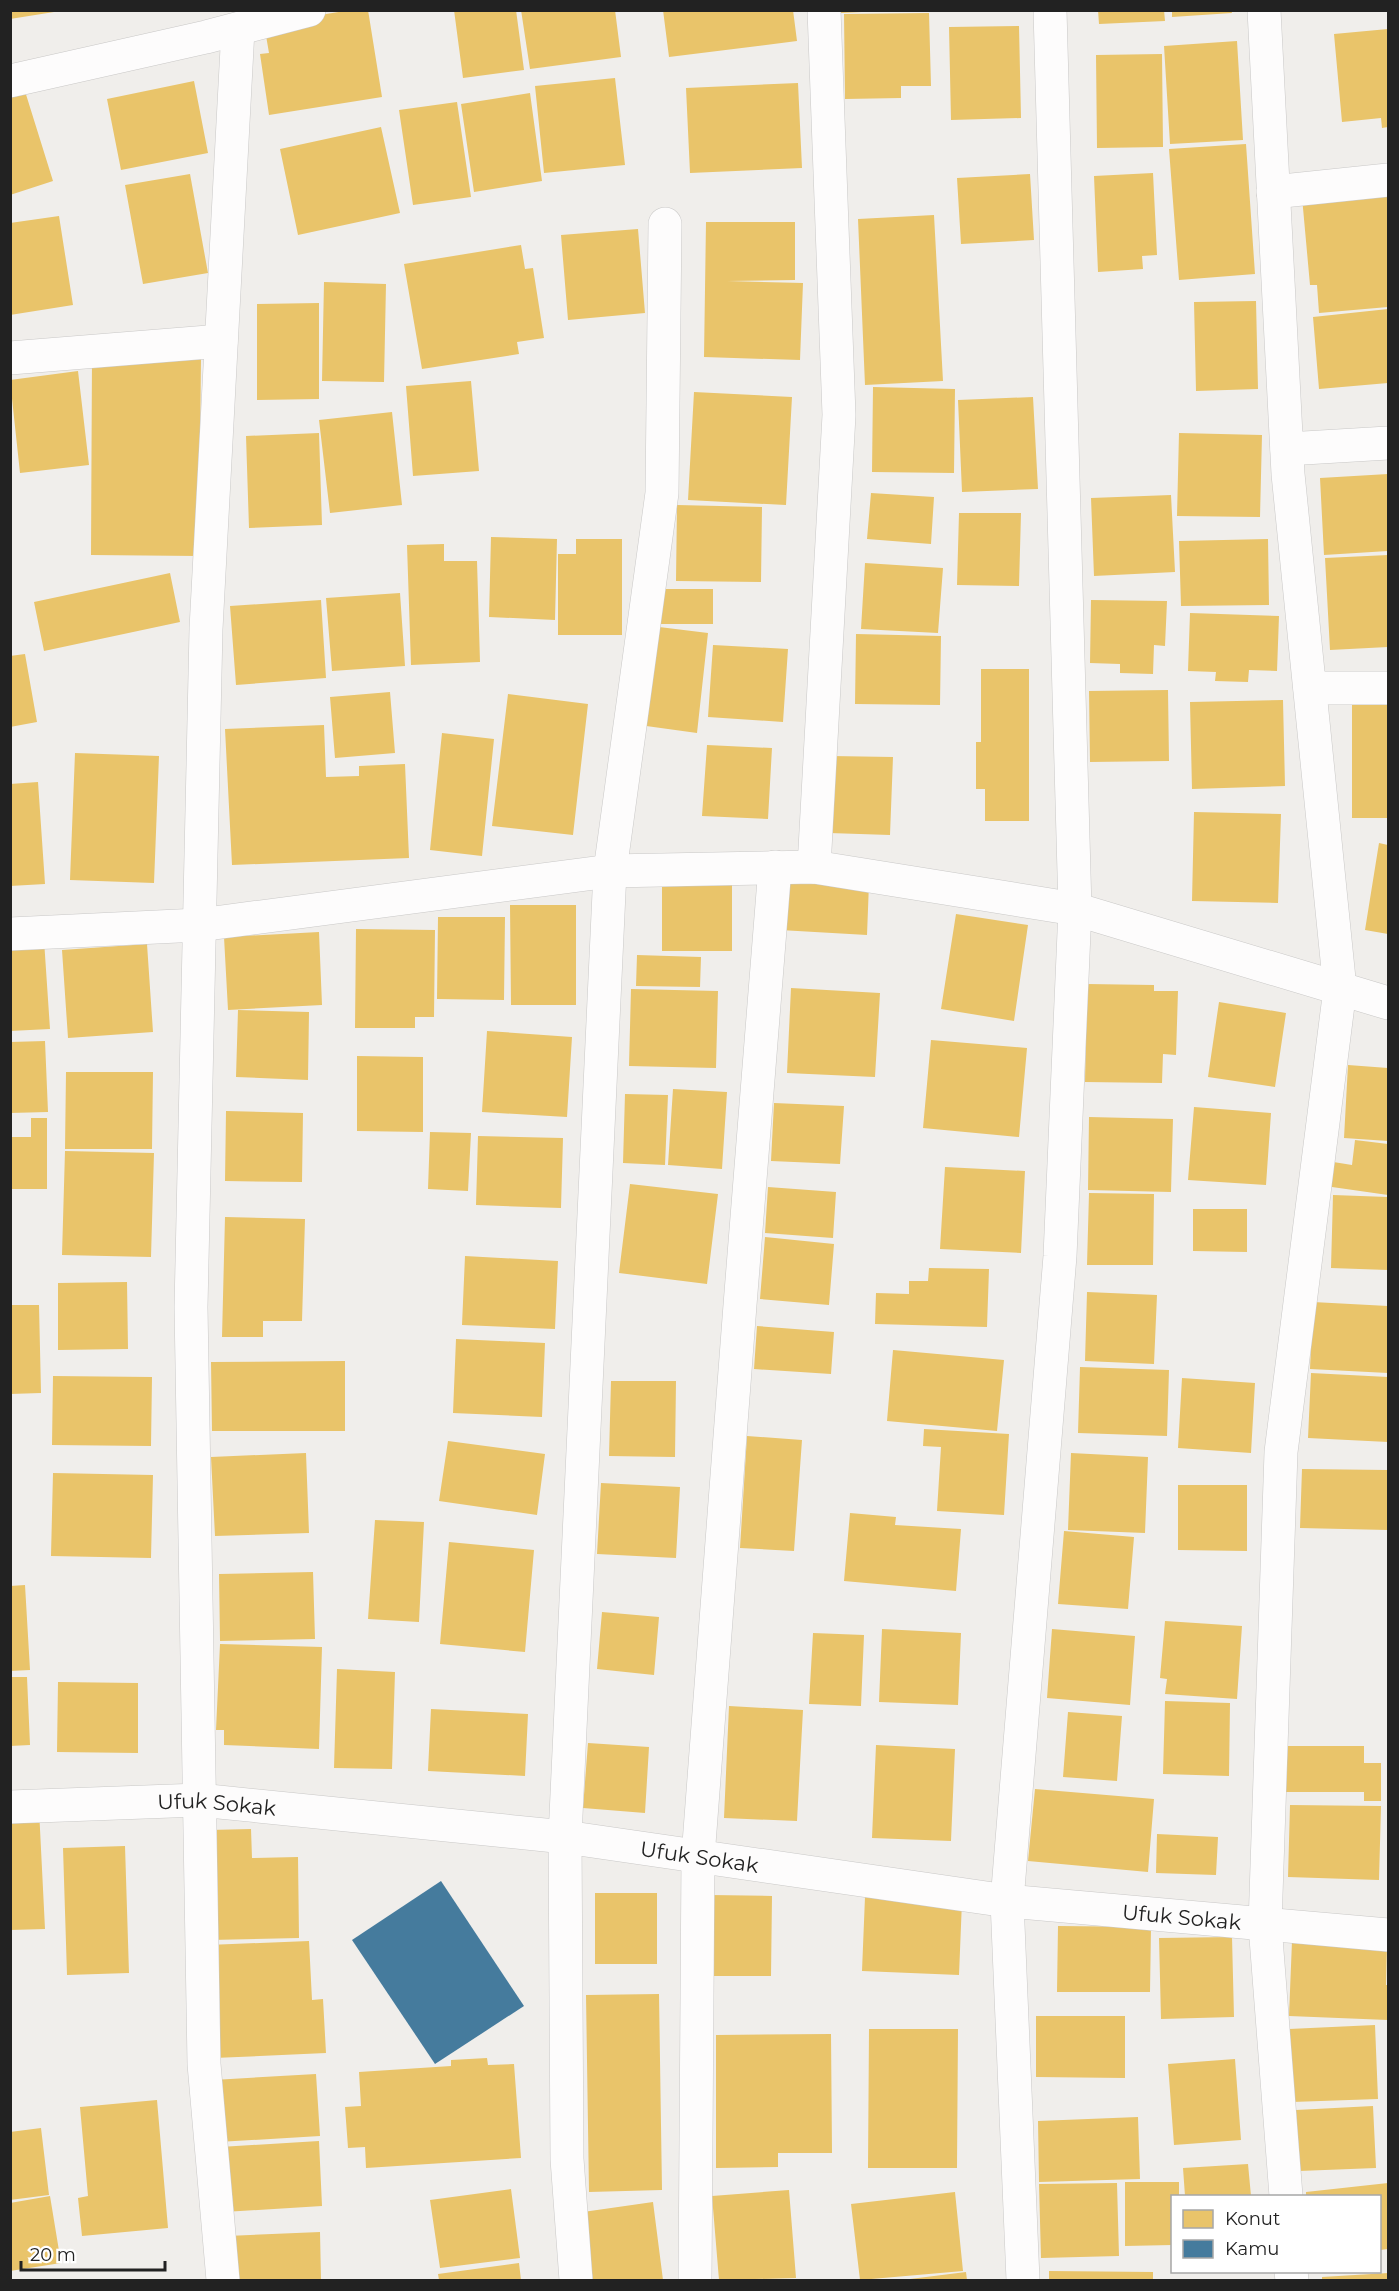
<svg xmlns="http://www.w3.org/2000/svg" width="1399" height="2291" font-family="Montserrat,sans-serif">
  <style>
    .homes { fill: #e9c46a }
    .public { fill: #457b9d }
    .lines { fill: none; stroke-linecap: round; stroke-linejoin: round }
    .minor-casing { stroke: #c9c8c7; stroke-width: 34 }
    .minor { stroke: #fdfcfc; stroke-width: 33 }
    .labels { text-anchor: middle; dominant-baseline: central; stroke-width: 6; stroke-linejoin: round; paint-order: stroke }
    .street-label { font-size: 21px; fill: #222; stroke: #fff }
  </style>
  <rect width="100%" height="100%" fill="#f0eeeb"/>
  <path class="homes" d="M10,10H54V12L10,19Z
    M351,10H368L382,97L269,115L260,54L269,53L264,24Z
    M454,10H516L524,70L463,78Z
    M521,10H615L621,57L530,69Z
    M663,10H793L797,41L669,57Z
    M841,10H861L862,12L841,13Z
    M1098,10H1164L1165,21L1099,24Z
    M1172,10H1231L1232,13L1172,17Z
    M929,13L931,86H901V98L845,99L844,14Z
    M1019,26L1021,118L951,120L949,27Z
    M1388,29V127L1382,128L1381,118L1342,122L1334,34Z
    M1237,41L1243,140L1170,144L1164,46Z
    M1162,54L1163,147L1097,148L1096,55Z
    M615,78L625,165L544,173L535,86Z
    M194,81L208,153L121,170L107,99Z
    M798,83L802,168L690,173L686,88Z
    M24,88L53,181L10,195V92Z
    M530,93L542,181L474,192L461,104Z
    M457,102L471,197L413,205L399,110Z
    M381,127L400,213L298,235L280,149Z
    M1246,144L1255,274L1179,280L1169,149Z
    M1153,173L1157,255L1142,256L1143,269L1098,272L1094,176Z
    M190,174L208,273L143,284L125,185Z
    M1030,174L1034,240L961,244L957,178Z
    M1388,189V307L1319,313L1317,285H1310L1302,197Z
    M934,215L943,381L865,385L858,219Z
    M59,216L73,305L10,315V223Z
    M706,222H795V280L727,281L803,283L800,360L704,357Z
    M638,229L645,313L568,320L561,235Z
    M521,245L525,269L533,268L544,338L517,342L519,354L422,369L404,264Z
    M324,282L386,284L384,382L322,381Z
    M1256,301L1258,389L1196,391L1194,302Z
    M319,303V399L257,400V304Z
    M1388,309V383L1319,389L1313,317Z
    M92,357H201L199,556L91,555Z
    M78,371L89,465L20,473L10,380Z
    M471,381L479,471L413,476L406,386Z
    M873,387L955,389L954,473L872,472Z
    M694,392L792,397L786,505L688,500Z
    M1033,397L1038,489L962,492L958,400Z
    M392,412L402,505L330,513L319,420Z
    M319,433L322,525L249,528L246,436Z
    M1179,433L1262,435L1260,517L1177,516Z
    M1388,474V551L1324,555L1320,478Z
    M871,493L934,497L931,544L867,539Z
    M1171,495L1175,572L1094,576L1091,498Z
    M677,505L762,507L761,582L676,581Z
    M959,513H1021L1019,586L957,585Z
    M491,537L557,539L555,620L489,617Z
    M576,539H622V635H558V554H576Z
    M1268,539L1269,605L1181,606L1179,541Z
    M444,544V561H477L480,662L411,665L407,545Z
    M1388,555V647L1330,650L1325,558Z
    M865,563L943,568L938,633L861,629Z
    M170,573L180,622L44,651L34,602Z
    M656,589H713V624H656Z
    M400,593L405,666L332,671L326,598Z
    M321,600L326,678L236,685L230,606Z
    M1091,600L1167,601L1165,646L1154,645L1153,674L1120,673V664L1090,663Z
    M1190,613L1279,616L1277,671L1249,670L1248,682L1215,681L1216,672L1188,671Z
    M651,626L708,633L697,733L639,725Z
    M856,634L941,636L940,705L855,704Z
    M713,645L788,649L783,722L708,717Z
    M25,654L37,722L10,727V656Z
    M981,669H1029V821H985V789H976V742H981Z
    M1168,690L1169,761L1090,762L1089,691Z
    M390,692L395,753L335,758L330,697Z
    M508,694L588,704L573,835L492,826Z
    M1283,700L1285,786L1192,789L1190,702Z
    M1352,703H1388V818H1352Z
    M324,725L326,777L359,776V766L405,764L409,858L232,865L225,729Z
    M442,733L494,739L482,856L430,850Z
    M707,745L772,748L768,819L702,816Z
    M75,753L159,756L154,883L70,880Z
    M831,756L893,757L890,835L829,833Z
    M38,782L45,884L10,886V784Z
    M1194,812L1281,814L1278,903L1192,901Z
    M1379,843L1388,845V934L1365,930Z
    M782,878L869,883L867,935L780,930Z
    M662,881H732V951H662Z
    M510,905H576V1005H511Z
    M956,914L1028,925L1014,1021L941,1009Z
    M438,917H505L504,1000L437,999Z
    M356,929L435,930L434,1017H415V1028H355Z
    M319,932L322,1005L228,1010L224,937Z
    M44,940L50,1029L10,1031V942Z
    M147,944L153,1032L68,1038L62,950Z
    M637,955L701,957L700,987L636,986Z
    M1087,984L1154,985V991H1178L1176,1055L1163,1054L1162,1083L1085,1082Z
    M791,988L880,993L875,1077L787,1073Z
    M631,989L718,991L716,1068L629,1066Z
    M1219,1002L1286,1013L1275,1087L1208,1077Z
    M238,1010L309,1012L308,1080L236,1077Z
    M487,1031L572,1037L567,1117L482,1112Z
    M931,1040L1027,1048L1019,1137L923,1128Z
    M45,1041L48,1112L10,1113V1042Z
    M357,1056L423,1057V1132L357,1131Z
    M1348,1065L1388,1068V1141L1344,1138Z
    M66,1072H153L152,1149H65Z
    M673,1089L727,1092L722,1169L668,1165Z
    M625,1094L668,1095L665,1165L623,1163Z
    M774,1103L844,1106L840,1164L771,1161Z
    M1194,1107L1271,1113L1266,1185L1188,1180Z
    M226,1111L303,1113L302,1182L225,1181Z
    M1089,1117L1173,1119L1171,1192L1088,1190Z
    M31,1118H47V1189H10V1137H31Z
    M430,1132L471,1133L468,1191L428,1189Z
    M478,1136L563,1138L561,1208L476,1205Z
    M1355,1140L1388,1144V1195L1318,1185L1321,1160L1352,1165Z
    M65,1151L154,1153L151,1257L62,1255Z
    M945,1167L1025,1171L1021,1253L940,1249Z
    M630,1184L718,1194L707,1284L619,1273Z
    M768,1187L836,1192L833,1238L765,1233Z
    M1089,1193L1154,1194L1153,1265H1087Z
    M1333,1195L1388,1197V1270L1331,1268Z
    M1193,1209H1247V1252L1193,1251Z
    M225,1217L305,1219L302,1321H263V1337H222Z
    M765,1237L834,1244L829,1305L760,1299Z
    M465,1256L558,1261L555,1329L462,1325Z
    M929,1268L989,1269L987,1327L875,1324L876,1293L909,1294V1281H928Z
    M127,1282L128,1349L58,1350V1283Z
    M1087,1292L1157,1295L1154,1364L1085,1361Z
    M1313,1302L1388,1306V1373L1310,1369Z
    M10,1305H39L41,1393L10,1394Z
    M757,1326L834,1332L831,1374L754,1369Z
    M456,1339L545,1343L542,1417L453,1413Z
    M893,1350L1004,1360L997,1431L887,1421Z
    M345,1361V1431H212L211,1362Z
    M1080,1367L1169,1370L1167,1436L1078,1433Z
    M1311,1373L1388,1377V1442L1308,1438Z
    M53,1376L152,1377L151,1446L52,1445Z
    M1182,1378L1255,1383L1251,1453L1178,1448Z
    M611,1381H676L675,1457L609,1456Z
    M924,1429L1009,1434L1004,1515L937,1511L941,1447L923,1446Z
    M747,1436L802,1440L794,1551L740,1548Z
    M448,1441L545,1454L537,1515L439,1501Z
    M306,1453L309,1533L215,1536L211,1457Z
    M1071,1453L1148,1457L1145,1533L1068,1530Z
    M1302,1469L1388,1470V1530L1300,1528Z
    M53,1473L153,1475L151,1558L51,1556Z
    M601,1483L680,1487L676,1558L597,1554Z
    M1178,1485H1247V1551L1178,1550Z
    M850,1513L896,1517L895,1525L961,1529L956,1591L844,1581Z
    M375,1520L424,1522L419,1622L368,1619Z
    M1064,1531L1134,1537L1128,1609L1058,1604Z
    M449,1542L534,1550L525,1652L440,1644Z
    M313,1572L315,1639L220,1641L219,1574Z
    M25,1585L30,1670L10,1671V1586Z
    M602,1612L659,1617L654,1675L597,1669Z
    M1165,1621L1242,1626L1237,1699L1165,1694L1167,1679L1160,1678Z
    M882,1629L961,1633L958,1705L879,1702Z
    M1052,1629L1135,1636L1130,1705L1047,1698Z
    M813,1633L864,1635L861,1706L809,1704Z
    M220,1644L322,1647L319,1749L224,1745V1730H216Z
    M337,1669L395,1672L392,1769L334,1768Z
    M10,1677H27L30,1745L10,1746Z
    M58,1682L138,1683V1753L57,1752Z
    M1165,1701L1230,1703L1229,1776L1163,1774Z
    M729,1706L803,1710L797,1821L724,1818Z
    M431,1709L528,1714L525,1776L428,1771Z
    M1068,1712L1122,1716L1117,1781L1063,1777Z
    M588,1743L649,1747L645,1813L583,1808Z
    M876,1745L955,1749L951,1841L872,1838Z
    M1286,1746H1364V1763H1381V1801H1364V1792H1286Z
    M1035,1789L1154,1799L1148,1872L1028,1861Z
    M1290,1805L1381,1806L1379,1880L1288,1877Z
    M39,1809L45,1929L10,1930V1811Z
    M251,1829L252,1858L298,1857L299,1938L210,1940L209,1830Z
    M1157,1834L1218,1837L1216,1875L1156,1873Z
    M125,1846L129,1973L67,1975L63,1848Z
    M595,1893H657V1964H595Z
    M710,1895L772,1896L771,1976H709Z
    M865,1897L962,1901L959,1975L862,1971Z
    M1058,1926L1151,1927L1150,1992H1057Z
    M1232,1937L1234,2017L1161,2019L1159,1938Z
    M309,1941L312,2000L323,1999L326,2053L214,2058L208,1945Z
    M1292,1941L1387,1945L1386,1985H1388V2020L1289,2016Z
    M659,1994L662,2190L589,2192L586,1995Z
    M1036,2016H1125V2078L1036,2077Z
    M1375,2025L1378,2099L1292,2102L1289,2029Z
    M869,2029H958L957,2168H868Z
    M831,2034L832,2153H778V2167L716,2168V2035Z
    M487,2058L488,2065L514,2064L521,2158L366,2168L365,2147L348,2148L345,2107L361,2106L359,2072L451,2066V2060Z
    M1235,2059L1241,2140L1174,2145L1168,2064Z
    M316,2074L320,2136L218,2142L213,2080Z
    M157,2100L168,2228L82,2236L78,2198L88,2196L80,2107Z
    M1373,2106L1376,2168L1299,2171L1296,2110Z
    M1138,2117L1140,2179L1039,2182L1038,2121Z
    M41,2128L49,2195L10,2200V2132Z
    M319,2141L322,2206L224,2212L220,2147Z
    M1248,2164L1251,2196H1185L1183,2168Z
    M1125,2182H1179V2196H1172V2245L1125,2246Z
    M1117,2183L1119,2256L1041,2258L1039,2184Z
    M1388,2183V2249L1380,2250V2196H1306V2192Z
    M511,2189L520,2258L440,2268L430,2200Z
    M789,2190L796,2278L719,2280L712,2196Z
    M955,2192L963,2271L860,2280L851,2204Z
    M50,2196L61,2263L10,2271V2203Z
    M653,2202L663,2280H593L583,2212Z
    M320,2232L321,2280H229L227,2236Z
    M519,2263L521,2280H439L438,2274Z
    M1049,2271L1153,2272V2280H1049Z
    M966,2272L967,2280H910V2279Z
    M1388,2273V2280H1322V2277Z"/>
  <path class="public" d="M441,1881L524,2006L435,2064L352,1940Z"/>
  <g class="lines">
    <g class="minor-casing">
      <g id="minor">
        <path d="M1264,10L1288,474L1340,989L1281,1452L1265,1925L1286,2196"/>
        <path d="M10,81L206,37L309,10"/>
        <path d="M1273,192L1388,180"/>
        <path d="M10,358L221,341"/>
        <path d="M1287,449L1388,443"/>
        <path d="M1310,688H1388"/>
        <path d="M814,867L839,415L824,10"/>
        <path d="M10,934L199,925L610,871L814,867L1075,909L1388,1003"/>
        <path id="s1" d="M10,1807L199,1800L565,1837L1007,1901L1388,1935"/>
        <path d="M1291,2272L1292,2280"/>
        <path d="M223,2280L204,2064L191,1307L206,629L238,29"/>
        <path d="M576,2280L567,2159L565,1837L610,871L662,493L665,224"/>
        <path d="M695,2280L698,1857L740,1305L775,867"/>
        <path d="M1023,2280L1007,1901L1060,1256L1075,909L1050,10"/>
      </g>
    </g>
    <use href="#minor" class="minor"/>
  </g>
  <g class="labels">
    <g class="street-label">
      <text stroke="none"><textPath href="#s1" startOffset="207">Ufuk Sokak</textPath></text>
      <text stroke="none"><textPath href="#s1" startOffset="693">Ufuk Sokak</textPath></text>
      <text stroke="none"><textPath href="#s1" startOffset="1179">Ufuk Sokak</textPath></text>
    </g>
  </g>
  <rect width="1399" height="2291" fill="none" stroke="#222222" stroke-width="24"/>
  <rect x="1171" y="2195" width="210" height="78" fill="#ffffff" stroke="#a7a7a7" stroke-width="1.5"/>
  <rect x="1183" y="2210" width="30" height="18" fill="#e9c46a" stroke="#a7a7a7" stroke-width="1.5"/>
  <text x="1225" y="2225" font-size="18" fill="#222222">Konut</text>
  <rect x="1183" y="2240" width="30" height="18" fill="#457b9d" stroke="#a7a7a7" stroke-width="1.5"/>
  <text x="1225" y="2255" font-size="18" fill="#222222">Kamu</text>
  <path d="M21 2261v9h144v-9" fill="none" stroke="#222222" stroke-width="3"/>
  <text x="30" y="2261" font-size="18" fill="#222222" stroke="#ffffff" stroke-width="4.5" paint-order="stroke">20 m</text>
</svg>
